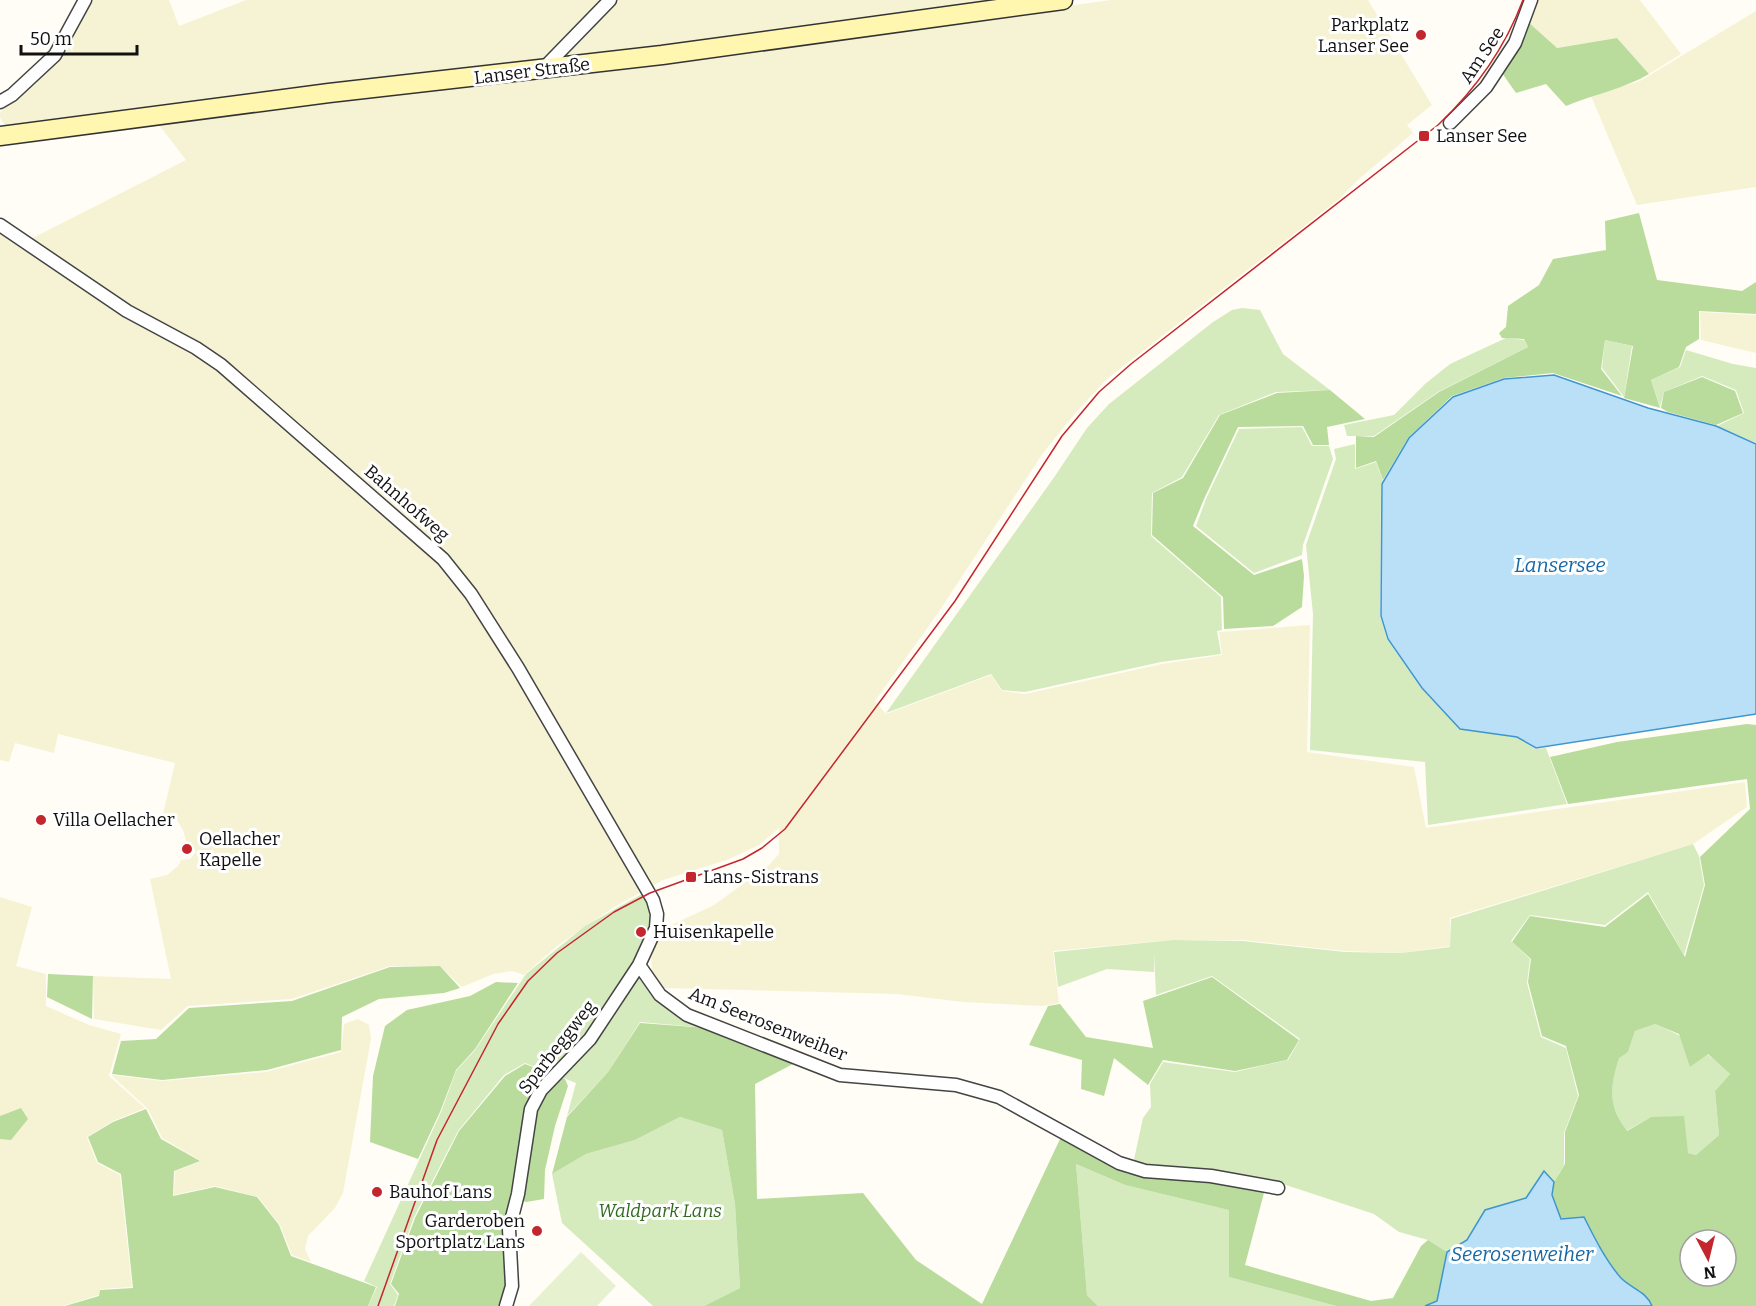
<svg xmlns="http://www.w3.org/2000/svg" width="1756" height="1306" font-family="Bitter,serif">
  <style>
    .farmland { fill: #f6f3d4 }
    .green { fill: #d5ebbd }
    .forest { fill: #b9dc9c; fill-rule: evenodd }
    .pitch { fill: #e6f2cf }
    .water { fill: #b9e0f7; stroke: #3f96cf; stroke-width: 1.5 }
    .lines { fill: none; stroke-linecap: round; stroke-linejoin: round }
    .minor-casing { stroke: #444; stroke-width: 15 }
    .secondary-casing { stroke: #333; stroke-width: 21 }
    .minor { stroke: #fff; stroke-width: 12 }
    .secondary { stroke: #fff6b0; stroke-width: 18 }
    .tram { stroke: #c4262e; stroke-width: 1.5 }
    .poi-dot { fill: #c4262e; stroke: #fff; stroke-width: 2 }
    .labels { text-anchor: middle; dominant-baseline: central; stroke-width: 6; stroke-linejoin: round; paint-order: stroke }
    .poi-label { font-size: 18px; fill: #111; stroke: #fff; text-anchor: start }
    .street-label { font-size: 18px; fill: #111; stroke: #fff }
    .park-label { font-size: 18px; font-style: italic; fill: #2f6b1f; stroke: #fff }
    .water-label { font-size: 20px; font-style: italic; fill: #1768a6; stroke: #fff }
  </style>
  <rect width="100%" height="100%" fill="#fffdf5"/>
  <path class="farmland" d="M92,0H169L179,26L246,0H1018L872,21L6,127L0,118V113L5,105L58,60Z
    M1111,0H1368L1432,105L1407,125L1413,133L1359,179L1338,200L1108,378L1077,411L1043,453L938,613L875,701L886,714L991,675L1002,691L1025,694L1162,664L1222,655L1219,632L1310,625L1307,752L1414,767L1426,828L1745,782L1747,807L1693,844L1450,918V946L1401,953L1345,951L1243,940H1173L1053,951L1059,1003L1042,1006L963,1002L897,994L664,988L652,975L651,949L667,927L714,905L769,865L779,854V828L759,845L727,860L663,880L614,907L557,946L524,975L512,971L493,974L462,987L440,966H390L292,999L188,1006L161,1030L94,1019L93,976L171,979L150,879L167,875L178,866L181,860L190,859L196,852L191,842L186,841L183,830L178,822L173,817L163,814L175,763L58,734L54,753L15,743L9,762L0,760V232L21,244L186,160L159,125L763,48Z
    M1535,0H1640L1681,54L1649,74L1617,38L1556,48L1527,21Z
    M1756,11V187L1637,205L1591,96L1640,81Z
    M1700,312L1756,315V353L1701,340Z
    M0,897L32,907L16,966L46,974V1006L89,1025L121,1034L109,1076L145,1108L113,1121L87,1137L97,1163L120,1175L132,1287L100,1289L99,1295L63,1306H0Z
    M358,1019L369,1025L371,1039L343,1193L335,1208L308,1236L305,1249L311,1262L292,1255L280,1225L258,1197L215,1186L174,1195L175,1171L201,1161L162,1138L148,1109L111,1075L162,1081L266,1072L341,1052L344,1024Z"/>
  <path class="green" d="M1242,308L1260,310L1283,354L1330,390L1276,392L1219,415L1182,477L1152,493L1151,536L1221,597L1222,630L1217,631L1221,654L1161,662L1025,692L1002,690L991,674L886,713L1055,476L1087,428L1109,404L1213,322L1232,310Z
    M1506,338L1524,340L1528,347L1438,392L1374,436H1347L1344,425L1394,415L1425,384L1450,364Z
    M1605,340L1632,346L1624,397L1602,368Z
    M1686,350L1733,364L1756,368V443L1717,426L1744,413L1736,390L1702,376L1664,392L1660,407L1651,380L1680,367Z
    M1302,427L1312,446H1329L1333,459L1303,545L1302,555L1254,573L1196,526L1206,499L1239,429Z
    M1355,444V469L1376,462L1383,481L1381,484L1380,616L1387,639L1421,688L1459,729L1517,737L1535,749L1546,748L1567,804L1428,825L1425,762L1310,750L1313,614L1306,545L1336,459L1334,449Z
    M1693,844L1699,856L1704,885L1684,955L1648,892L1605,925L1530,915L1511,941L1530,959L1527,983L1541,1037L1566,1048L1578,1096L1564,1133V1165L1554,1182L1544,1172L1526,1198L1485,1210L1467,1240L1447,1252L1428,1240L1399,1232L1374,1214L1286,1185L1133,1164L1143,1118L1151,1107L1150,1084L1163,1062L1235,1072L1288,1060L1300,1039L1212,976L1156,995L1154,953V972L1107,969L1058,987L1054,952L1173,940L1243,941L1345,952L1401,953L1450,947L1451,919Z
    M642,894C659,925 647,940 631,968C639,977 644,986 651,995C667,1013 687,1020 708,1028L640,1022L608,1072L567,1116L576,1083L525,1063L504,1075L458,1131L414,1217L390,1284L398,1295L394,1306H368L377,1287L364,1281L441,1112L456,1071L475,1050L526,974L585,926Z
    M1655,1024C1685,1036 1707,1052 1730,1074L1715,1091L1719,1135L1696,1155L1688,1153L1651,1117L1626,1131C1607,1099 1609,1093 1619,1057L1628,1052L1635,1031Z
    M680,1117L722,1130L735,1204L740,1288L704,1306H653L562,1223L552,1174L586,1154L635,1140Z
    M1076,1164L1125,1185L1230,1210L1229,1277L1336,1306H1098L1087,1295Z"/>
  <path class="forest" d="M1527,21L1557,48L1617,38L1649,74C1626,88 1592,95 1566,106L1546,84L1516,93L1502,73Z
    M1639,213L1657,280L1742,291L1756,282V314L1699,311V339L1686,347L1679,367L1651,380L1660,408L1624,398L1633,346L1605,340L1601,369L1622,396L1553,373L1504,378L1452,396L1408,438L1383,480L1376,461L1356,468V436L1374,437L1439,392L1528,347L1524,339L1502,338L1499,333L1506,327L1508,306L1539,285L1553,259L1606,250L1605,221Z
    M1702,377L1735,391L1743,413L1716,425L1668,412L1661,408L1664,392Z
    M1330,390L1365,419L1327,427L1329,445H1313L1303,426L1238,427L1204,499L1193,526L1254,575L1302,559L1304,576L1302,607L1273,626L1224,629L1223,597L1152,535L1153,493L1183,478L1220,415L1277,393Z
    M1747,724L1756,725V1306H1652C1646,1291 1632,1289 1621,1278C1606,1261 1594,1237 1584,1217L1561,1219L1552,1195L1554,1182L1565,1164V1132L1579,1095L1566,1046L1542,1036L1528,982L1531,959L1512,942L1530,916L1605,927L1648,894L1685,957L1705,885L1700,857L1750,809L1747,779L1568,804L1550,757L1617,742ZM1655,1024L1679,1034L1690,1067L1708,1054L1730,1074L1715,1091L1719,1135L1696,1155L1688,1153L1684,1116L1651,1117L1627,1131C1607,1104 1610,1088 1619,1058L1628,1052L1635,1031ZM1690,1240H1726V1276H1690Z
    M440,966L460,988L444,993L379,999L342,1017L341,1050L267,1070L162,1080L112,1074L121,1041L156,1039L189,1008L292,1001L390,967Z
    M48,974L93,976L92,1019L47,997Z
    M1212,977L1299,1040L1287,1060L1235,1071L1163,1060L1148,1085L1114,1058L1104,1096L1081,1089L1082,1060L1029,1045L1048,1006L1060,1004L1086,1037L1153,1048L1143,1001Z
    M496,982L518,983L475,1049L456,1070L440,1112L418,1159L370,1142L373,1076L385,1026L407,1010L470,996Z
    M640,1023L708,1028L750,1043L793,1064L755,1084L757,1199L863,1193L916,1260L982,1304L1061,1137L1128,1174L1204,1178L1265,1189L1245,1265L1371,1301L1393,1298L1421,1246L1428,1240L1447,1252L1437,1302L1425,1306H1336L1229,1277V1210L1125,1185L1076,1164L1087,1295L1098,1306H704L740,1288L735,1204L722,1130L680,1117L635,1140L586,1154L552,1174L567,1117L608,1072Z
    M525,1064L565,1079L568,1086L555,1126L545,1170L544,1199L526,1202L510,1195L503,1244L509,1283L501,1306H395L399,1294L391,1284L415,1218L459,1131L505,1076Z
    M21,1108L28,1119L11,1140L0,1139V1116Z
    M146,1109L161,1139L200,1161L174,1171L173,1196L215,1187L257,1197L279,1225L291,1256L376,1287L368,1306H65L99,1296L100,1290L133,1288L121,1174L98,1162L88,1137L113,1122Z"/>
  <path class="pitch" d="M581,1252L616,1286L597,1306H529Z"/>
  <path class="water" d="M1554,375L1648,408L1716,426L1756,444V714L1536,748L1517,737L1460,729L1422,688L1388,639L1381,616L1382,484L1409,438L1453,397L1504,379Z
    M1544,1171L1554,1182L1552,1195L1561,1219L1584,1217C1594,1237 1606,1261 1621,1278C1632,1289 1646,1291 1652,1306H1425L1437,1301L1447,1252L1467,1240L1485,1210L1526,1198Z"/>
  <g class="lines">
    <g class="minor-casing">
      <path id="minor" d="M542,70L610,0
        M0,102L12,95L55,55L85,0
        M1450,123L1486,87L1515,43L1531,0
        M0,225L127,311L196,348L221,365L443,559L471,594L518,668L653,900L657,914L656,928L639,965L590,1039L541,1090L531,1109L518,1194L509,1229L512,1286L506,1306
        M639,965L660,995L687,1015L840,1075L956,1085L999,1097L1119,1163L1145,1171L1211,1176L1278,1188"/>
    </g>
    <g class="secondary-casing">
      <path id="secondary" d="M0,136L329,93L662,55L1063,0"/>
    </g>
    <use href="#minor" class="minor"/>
    <use href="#secondary" class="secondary"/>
    <path class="tram" d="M378,1306L437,1140L498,1024L528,981L557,953L614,912L650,893L743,859L762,848L785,829L955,601L1062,436L1099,392L1131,364L1438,125C1475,90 1505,48 1523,0"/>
  </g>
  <g class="poi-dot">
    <circle cx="1421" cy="35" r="6"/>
    <rect x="1418" y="130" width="12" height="12" rx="3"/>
    <circle cx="41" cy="820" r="6"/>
    <circle cx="187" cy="849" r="6"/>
    <rect x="685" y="871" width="12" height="12" rx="3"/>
    <circle cx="641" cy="932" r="6"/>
    <circle cx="377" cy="1192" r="6"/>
    <circle cx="537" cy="1231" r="6"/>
  </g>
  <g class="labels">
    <g class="poi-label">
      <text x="1409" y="25" text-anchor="end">Parkplatz<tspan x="1409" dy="21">Lanser See</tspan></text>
      <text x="1436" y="136">Lanser See</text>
      <text x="53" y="820">Villa Oellacher</text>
      <text x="199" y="839">Oellacher<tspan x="199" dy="21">Kapelle</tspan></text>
      <text x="703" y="877">Lans-Sistrans</text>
      <text x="653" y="932">Huisenkapelle</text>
      <text x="389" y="1192">Bauhof Lans</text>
      <text x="525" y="1221" text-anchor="end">Garderoben<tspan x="525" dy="21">Sportplatz Lans</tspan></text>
    </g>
    <g class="street-label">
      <text transform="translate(1482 55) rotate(-56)">Am See</text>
      <text transform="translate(532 71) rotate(-7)">Lanser Straße</text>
      <text transform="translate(407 503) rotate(41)">Bahnhofweg</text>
      <text transform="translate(768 1024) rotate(22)">Am Seerosenweiher</text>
      <text transform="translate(557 1047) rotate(-52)">Sparbeggweg</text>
    </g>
    <g class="park-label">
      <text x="660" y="1211">Waldpark Lans</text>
    </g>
    <g class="water-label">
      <text x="1560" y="565">Lansersee</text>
      <text x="1522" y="1254">Seerosenweiher</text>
    </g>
  </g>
  <g transform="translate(1708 1258) rotate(173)"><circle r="28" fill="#ffffff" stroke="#a0a0a0" stroke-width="1.5"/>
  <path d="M0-4.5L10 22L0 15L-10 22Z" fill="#c4262e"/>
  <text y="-9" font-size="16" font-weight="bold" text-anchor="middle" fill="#111111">N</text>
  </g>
  <path d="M21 45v9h116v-9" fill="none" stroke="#111111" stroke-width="3"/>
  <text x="30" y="45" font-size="18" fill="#111111" stroke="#ffffff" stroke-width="4.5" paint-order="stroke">50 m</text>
</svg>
